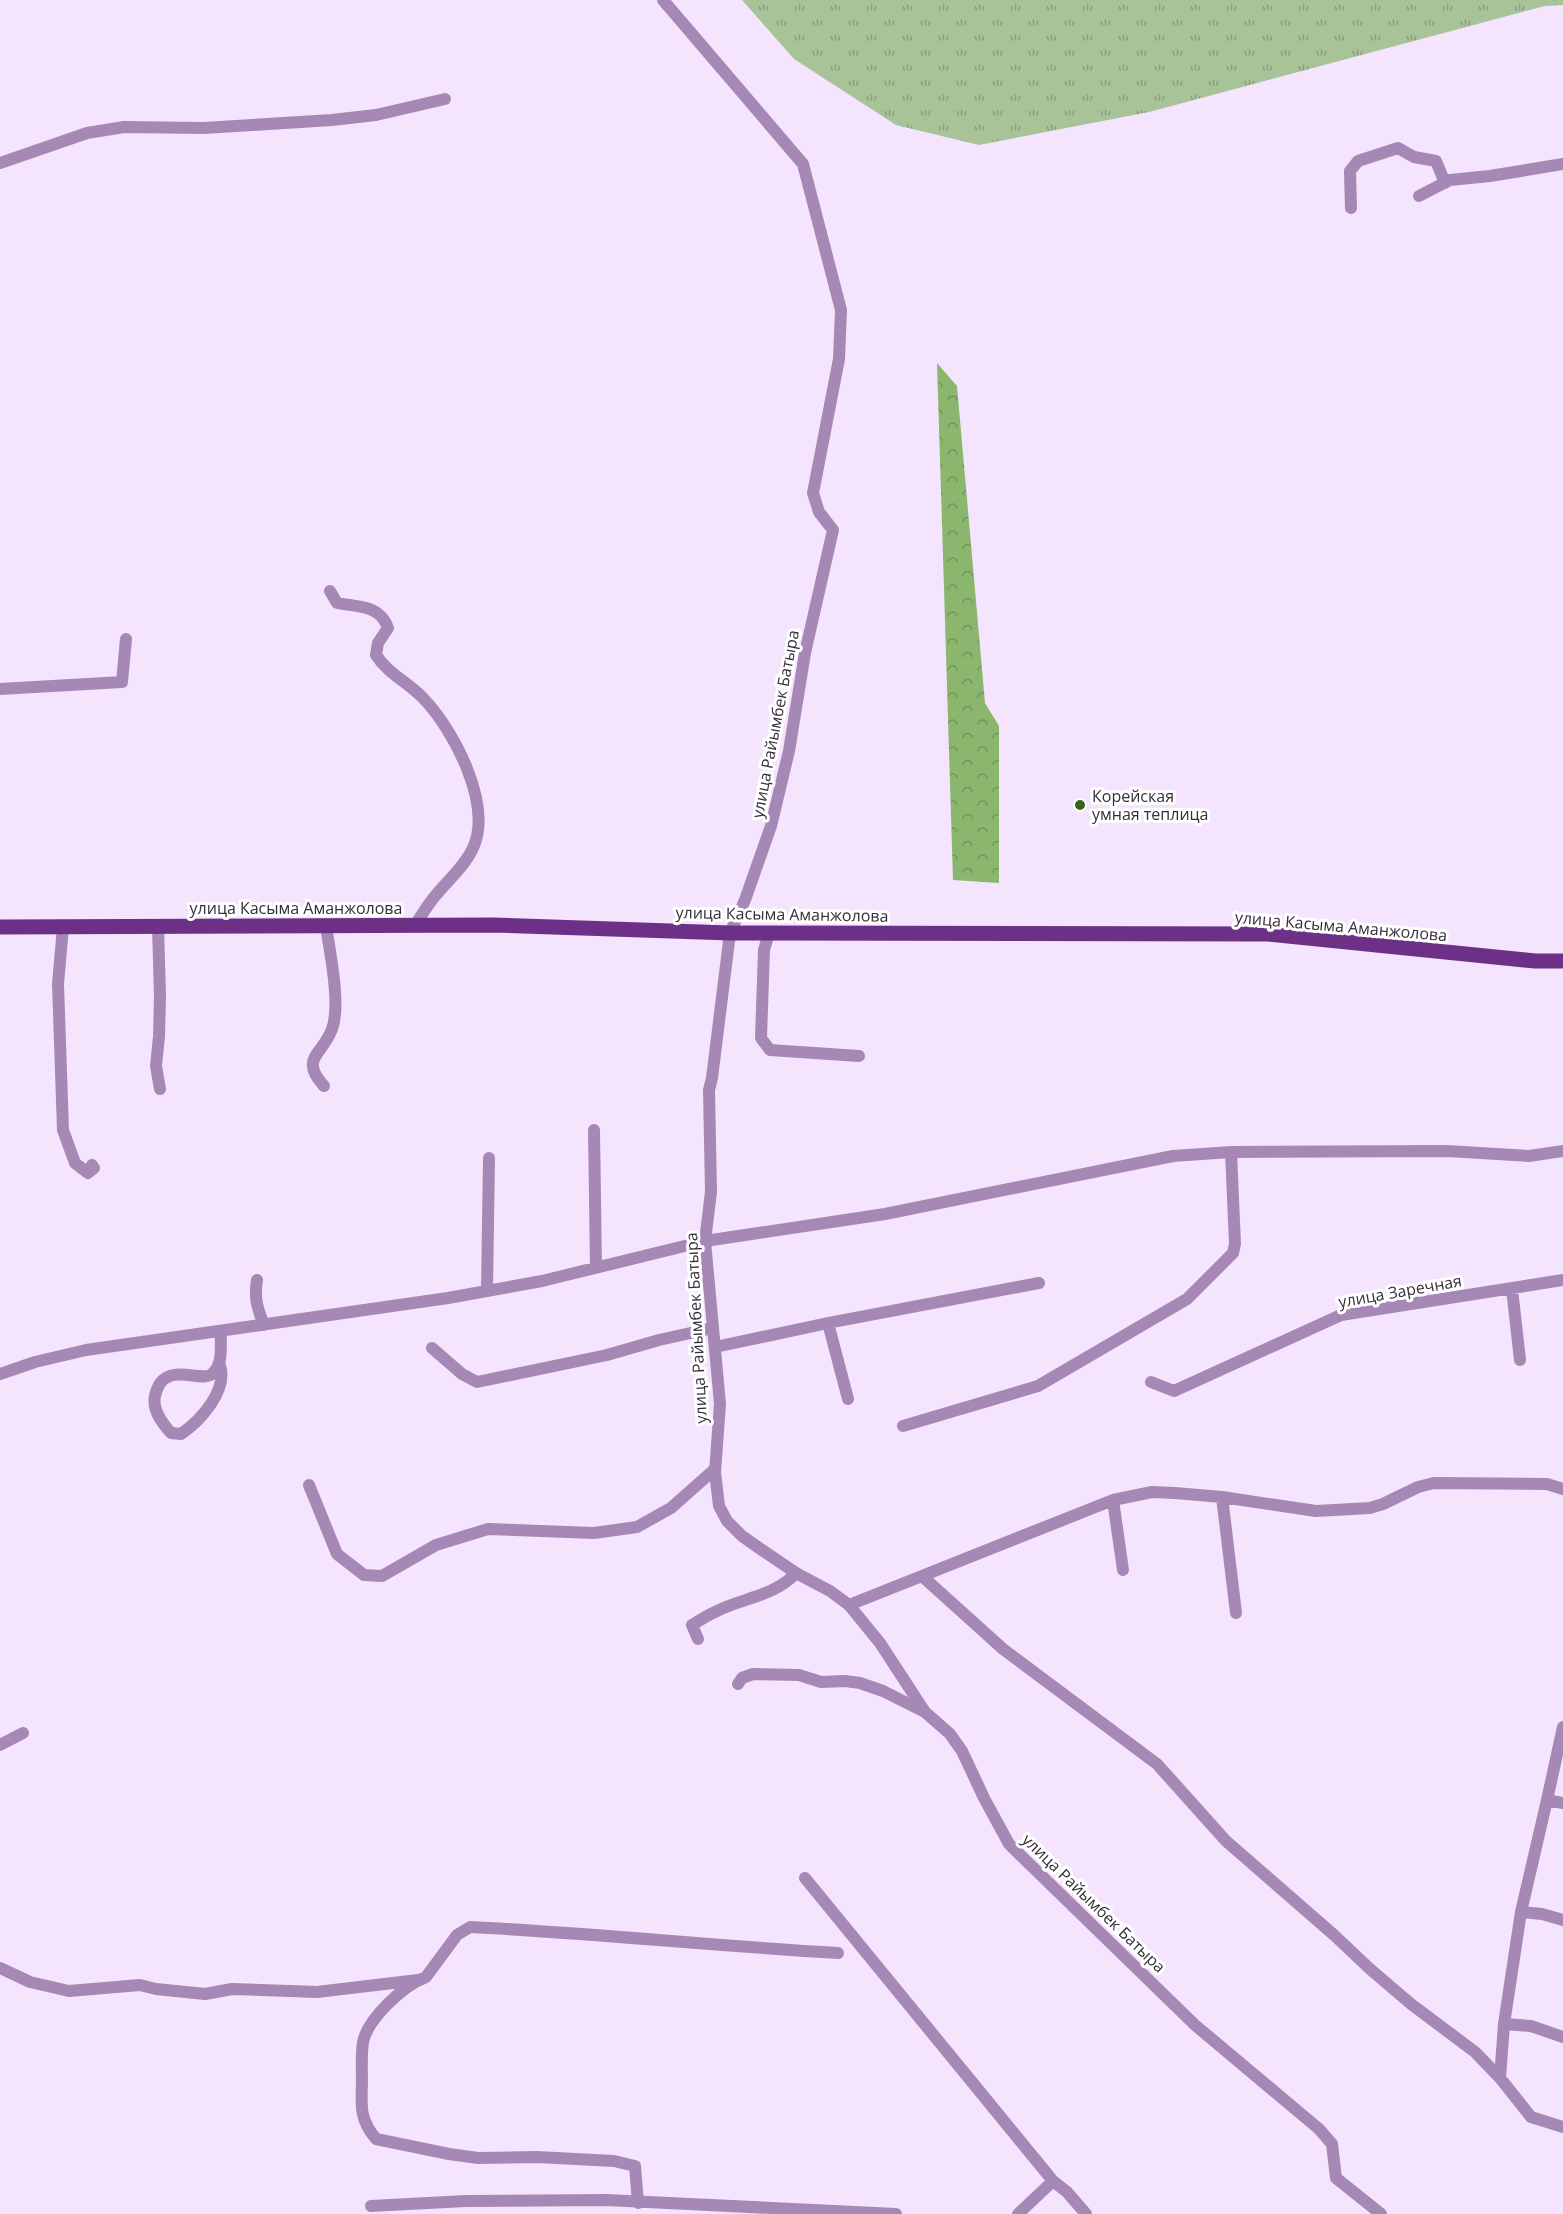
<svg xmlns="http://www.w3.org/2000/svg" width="1563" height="2214" font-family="'Open Sans',sans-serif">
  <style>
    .grass { fill: url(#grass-tufts) }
    .forest { fill: url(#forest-crowns) }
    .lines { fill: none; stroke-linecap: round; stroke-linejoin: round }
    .minor { stroke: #a688b7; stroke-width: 12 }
    .tertiary { stroke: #a688b7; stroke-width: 12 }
    .primary { stroke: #6c3187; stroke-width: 15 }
    .poi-dot { fill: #3c621c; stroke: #fff; stroke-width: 2 }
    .labels { text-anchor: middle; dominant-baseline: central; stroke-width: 6; stroke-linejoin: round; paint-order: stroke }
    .street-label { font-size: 16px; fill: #352f38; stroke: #fff }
    .poi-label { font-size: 16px; fill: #352f38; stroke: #fff; text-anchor: start }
  </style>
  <defs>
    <pattern id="grass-tufts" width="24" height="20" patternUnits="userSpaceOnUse" patternTransform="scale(1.5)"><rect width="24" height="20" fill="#a9c398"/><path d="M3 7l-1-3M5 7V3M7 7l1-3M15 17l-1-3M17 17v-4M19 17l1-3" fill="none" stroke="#8a9f7d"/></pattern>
    <pattern id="forest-crowns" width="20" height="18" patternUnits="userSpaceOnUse" patternTransform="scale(1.5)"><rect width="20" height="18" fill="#8bb66d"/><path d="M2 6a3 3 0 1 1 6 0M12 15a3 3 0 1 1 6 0" fill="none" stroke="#72945b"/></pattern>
  </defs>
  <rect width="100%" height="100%" fill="#f4e4fd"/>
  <path class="grass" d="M742,0H1563V5L1545,6L1149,112L979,145L896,125L794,59Z"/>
  <path class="forest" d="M937,363L957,386L985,703L999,726V883L953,880Z"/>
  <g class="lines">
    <path class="minor" d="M663,0L803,164L841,310L839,359L813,493L819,512L833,530L805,653L789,751L771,826L745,900L730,933
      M0,163L87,133L124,127L204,128L332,120L376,115L445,99
      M1419,196L1450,180L1490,176L1563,164
      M1351,208L1350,171L1358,161L1398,148L1414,157L1436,161L1445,183
      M330,591L337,603C356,607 380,604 388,628L378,643L376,655C388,674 408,682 423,698C454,730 493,805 473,848C465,866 448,880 436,895C428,904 422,915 415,925
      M0,689L122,682L126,639
      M63,927L58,984L63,1130L75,1163L88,1173L94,1168L92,1165
      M158,927L160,996L159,1036L156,1066L160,1089
      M769,933L764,950L761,1038L770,1050L859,1056
      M324,1086C299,1058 322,1056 332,1029C341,1005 330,953 326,926
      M594,1130L596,1267
      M257,1280C254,1299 257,1307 264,1325
      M487,1289L489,1158
      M1512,1289L1520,1360
      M828,1323L848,1399
      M715,1347L828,1323L1039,1283
      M432,1348L462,1374L477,1382L607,1355L659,1340L713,1328
      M220,1365C228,1391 200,1421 181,1434L171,1433C162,1423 152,1410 155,1396C163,1358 200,1384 212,1374C224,1364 220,1345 221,1331
      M0,1374L35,1362L86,1350L448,1298L542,1281L705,1241L885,1214L1173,1156L1231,1152L1447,1151L1529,1156L1563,1151
      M1151,1382L1174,1391L1341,1315L1563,1280
      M903,1426L1038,1386L1187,1299L1233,1253L1235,1244L1231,1152
      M309,1485L337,1554L364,1575L382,1576L436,1545L488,1529L594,1533L637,1527L671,1508L715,1469
      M1222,1497L1236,1613
      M1113,1500L1123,1570
      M922,1576L1003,1649L1157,1764L1226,1841L1334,1935L1370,1969L1411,2004L1475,2052L1500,2078L1531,2117L1563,2127
      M849,1605L1113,1500L1152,1492L1175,1493L1222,1497L1316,1511L1370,1508L1383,1504L1418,1487L1434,1483L1547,1484L1563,1489
      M698,1639L692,1625C700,1620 708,1615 717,1611C743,1598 775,1596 796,1573
      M738,1684L742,1678L753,1674L799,1675L821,1682L845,1681L860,1683L883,1691L925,1712
      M1563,1727L1547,1800L1563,1803
      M0,1745L23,1733
      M1547,1800L1521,1912L1542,1914L1563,1920
      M805,1878L1053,2181L1067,2192L1086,2214
      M1521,1912L1504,2024L1531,2026L1563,2037
      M0,1968L30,1982L69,1991L140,1985L156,1989L205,1994L232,1989L317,1992L418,1980
      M1500,2078L1504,2024
      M638,2203L635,2166L614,2161L537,2157L478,2158L449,2154L376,2139C360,2120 361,2107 362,2083C362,2070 361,2055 363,2042C368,2018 404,1985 426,1977L457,1935L470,1927C593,1933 715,1946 838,1953
      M371,2206L466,2201L606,2200L896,2214
      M1018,2214L1053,2181"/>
    <path class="tertiary" d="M730,933L712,1078L709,1090L711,1192L705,1241L720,1404L715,1472L719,1506L727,1521L742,1536L762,1550L796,1573L830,1591L849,1605L880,1643L925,1712L950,1734L962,1751L984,1798L1009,1844L1195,2025L1319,2129L1332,2144L1336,2178L1381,2214"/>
    <path class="primary" d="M0,927L493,925L730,933L1268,934L1535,961H1563"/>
  </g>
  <circle class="poi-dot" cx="1080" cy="805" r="6"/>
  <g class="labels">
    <g class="street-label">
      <text transform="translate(775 724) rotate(-79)">улица Райымбек Батыра</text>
      <text x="296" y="908">улица Касыма Аманжолова</text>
      <text transform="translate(782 914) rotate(1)">улица Касыма Аманжолова</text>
      <text transform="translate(1341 926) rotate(5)">улица Касыма Аманжолова</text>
      <text transform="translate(1400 1291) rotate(-10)">улица Заречная</text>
      <text transform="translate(696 1328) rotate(-93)">улица Райымбек Батыра</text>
      <text transform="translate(1094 1903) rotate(44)">улица Райымбек Батыра</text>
    </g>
    <g class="poi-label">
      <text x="1092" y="796">Корейская<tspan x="1092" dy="18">умная теплица</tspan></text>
    </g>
  </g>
</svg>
